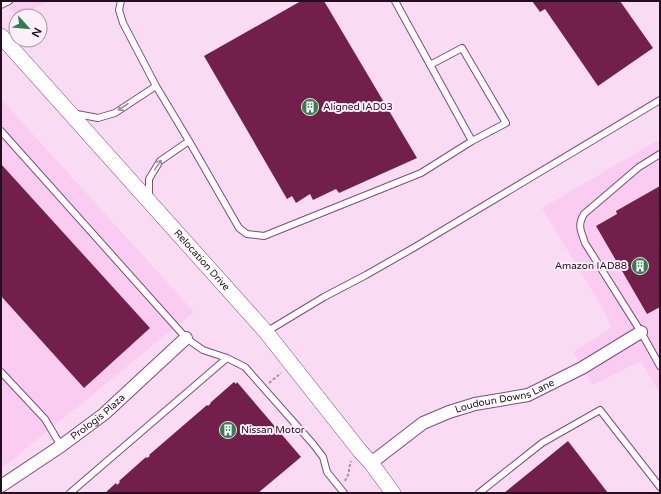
<svg xmlns="http://www.w3.org/2000/svg" width="661" height="494" font-family="'Varela Round',sans-serif">
  <style>
    .built { fill: #faccf2 }
    .building { fill: #72204b }
    .lines { fill: none; stroke-linecap: round; stroke-linejoin: round }
    .service-casing { stroke: #85487d; stroke-width: 8 }
    .minor-casing { stroke: #85487d; stroke-width: 14 }
    .tertiary-casing { stroke: #85487d; stroke-width: 16 }
    .path { stroke: #ac91a8; stroke-width: 2; stroke-dasharray: 3 2; stroke-linecap: butt }
    .service { stroke: #fff; stroke-width: 6 }
    .minor { stroke: #fff; stroke-width: 12 }
    .tertiary { stroke: #fff; stroke-width: 15 }
    .oneway { stroke: #9d929c }
    .labels { text-anchor: middle; dominant-baseline: central; stroke-width: 4; stroke-linejoin: round; paint-order: stroke }
    .poi-label { font-size: 10px; fill: #250d22; stroke: #fdeffa; text-anchor: start }
    .street-label { font-size: 10px; fill: #250d22; stroke: #fdeffa }
  </style>
  <rect width="100%" height="100%" fill="#f9dcf4"/>
  <path class="built" d="M3,1H49L20,16H17Z
    M1,99L194,312L1,469Z
    M660,139V394L641,361L593,385L573,352L611,328L606,315L600,304L542,208Z"/>
  <path class="building" d="M301,1H324L417,158L339,193L336,189L313,200L310,194L296,203L292,196L287,199L204,56Z
    M532,1H620L653,48L598,86L545,9L540,12Z
    M1,164L150,328L84,388L1,296Z
    M660,186V307L647,314L596,226L617,214L616,211Z
    M234,382L236,384L237,382L301,457L258,493H105L116,483L117,485L120,482L119,481L146,457L147,458L150,456L149,455L207,405L208,406L211,403H210Z
    M568,441L608,493H504Z"/>
  <g class="lines">
    <g class="service-casing">
      <path id="service" d="M121,1L119,10L123,23L156,86L189,141L239,228L247,234L264,236L421,173L472,141L506,123L462,48L430,65
        M395,1L472,141
        M1,5L9,1
        M77,114L98,118L115,113L156,86
        M1,131L186,338L203,350L227,358L245,367L313,444L323,457L327,472L344,493
        M660,154L639,167L584,214C577,226 581,231 585,243L641,332L660,366
        M149,198V179L160,161L189,141
        M266,332L324,297L366,275L415,247L660,100
        M1,372L45,419L61,446
        M70,493L227,358
        M479,493L542,443L600,410L660,487"/>
    </g>
    <g class="minor-casing">
      <g id="minor">
        <path id="s1" d="M371,463L423,423L449,412L475,404L528,395L582,368L641,332"/>
        <path id="s2" d="M1,486L61,446L104,414L186,338"/>
      </g>
    </g>
    <g class="tertiary-casing">
      <g id="tertiary">
        <path id="s3" d="M1,36L266,332L360,451L371,463L393,493"/>
      </g>
    </g>
    <path class="path" d="M269,383L281,373
      M345,481L349,473V469L351,461"/>
    <use href="#service" class="service"/>
    <use href="#minor" class="minor"/>
    <use href="#tertiary" class="tertiary"/>
  </g>
  <defs><path id="oneway-shaft" d="M-6 0H5M1.5-3L5.5 0L1.5 3" fill="none" stroke-width="1.6" stroke-linecap="round" stroke-linejoin="round"/></defs>
  <g class="oneway">
    <use href="#oneway-shaft" transform="translate(123 107) rotate(147)"/>
    <use href="#oneway-shaft" transform="translate(158 165) rotate(-55)"/>
  </g>
  <defs>
    <g id="building-disc" transform="scale(0.9)"><circle r="9.5" fill="#337f4d" stroke="#fdeffa"/><path d="M-4-6H4V6H1V3H-1V6H-4ZM-2.5-4.3h1.7v1.8h-1.7ZM.8-4.3h1.7v1.8H.8ZM-2.5-1h1.7V.8h-1.7ZM.8-1h1.7V.8H.8Z" fill="#fff"/></g>
  </defs>
  <g fill-rule="evenodd">
    <use href="#building-disc" x="310" y="107"/>
    <use href="#building-disc" x="640" y="266"/>
    <use href="#building-disc" x="228" y="430"/>
  </g>
  <g class="labels">
    <g class="poi-label">
      <text x="323" y="107">Aligned IAD03</text>
      <text x="627" y="266" text-anchor="end">Amazon IAD88</text>
      <text x="241" y="430">Nissan Motor</text>
    </g>
    <g class="street-label">
      <text stroke="none"><textPath href="#s3" startOffset="301">Relocation Drive</textPath></text>
      <text stroke="none"><textPath href="#s1" startOffset="152">Loudoun Downs Lane</textPath></text>
      <text stroke="none"><textPath href="#s2" startOffset="119">Prologis Plaza</textPath></text>
    </g>
  </g>
  <rect width="661" height="494" fill="none" stroke="#250d22" stroke-width="4"/>
  <g transform="translate(28 28) rotate(117)"><circle r="19" fill="#fdeffa" stroke="#a795a4"/>
  <path d="M0-3L7 15L0 10L-7 15Z" fill="#337f4d"/>
  <text y="-6" font-size="11" font-weight="bold" text-anchor="middle" fill="#250d22">N</text>
  </g>
</svg>
